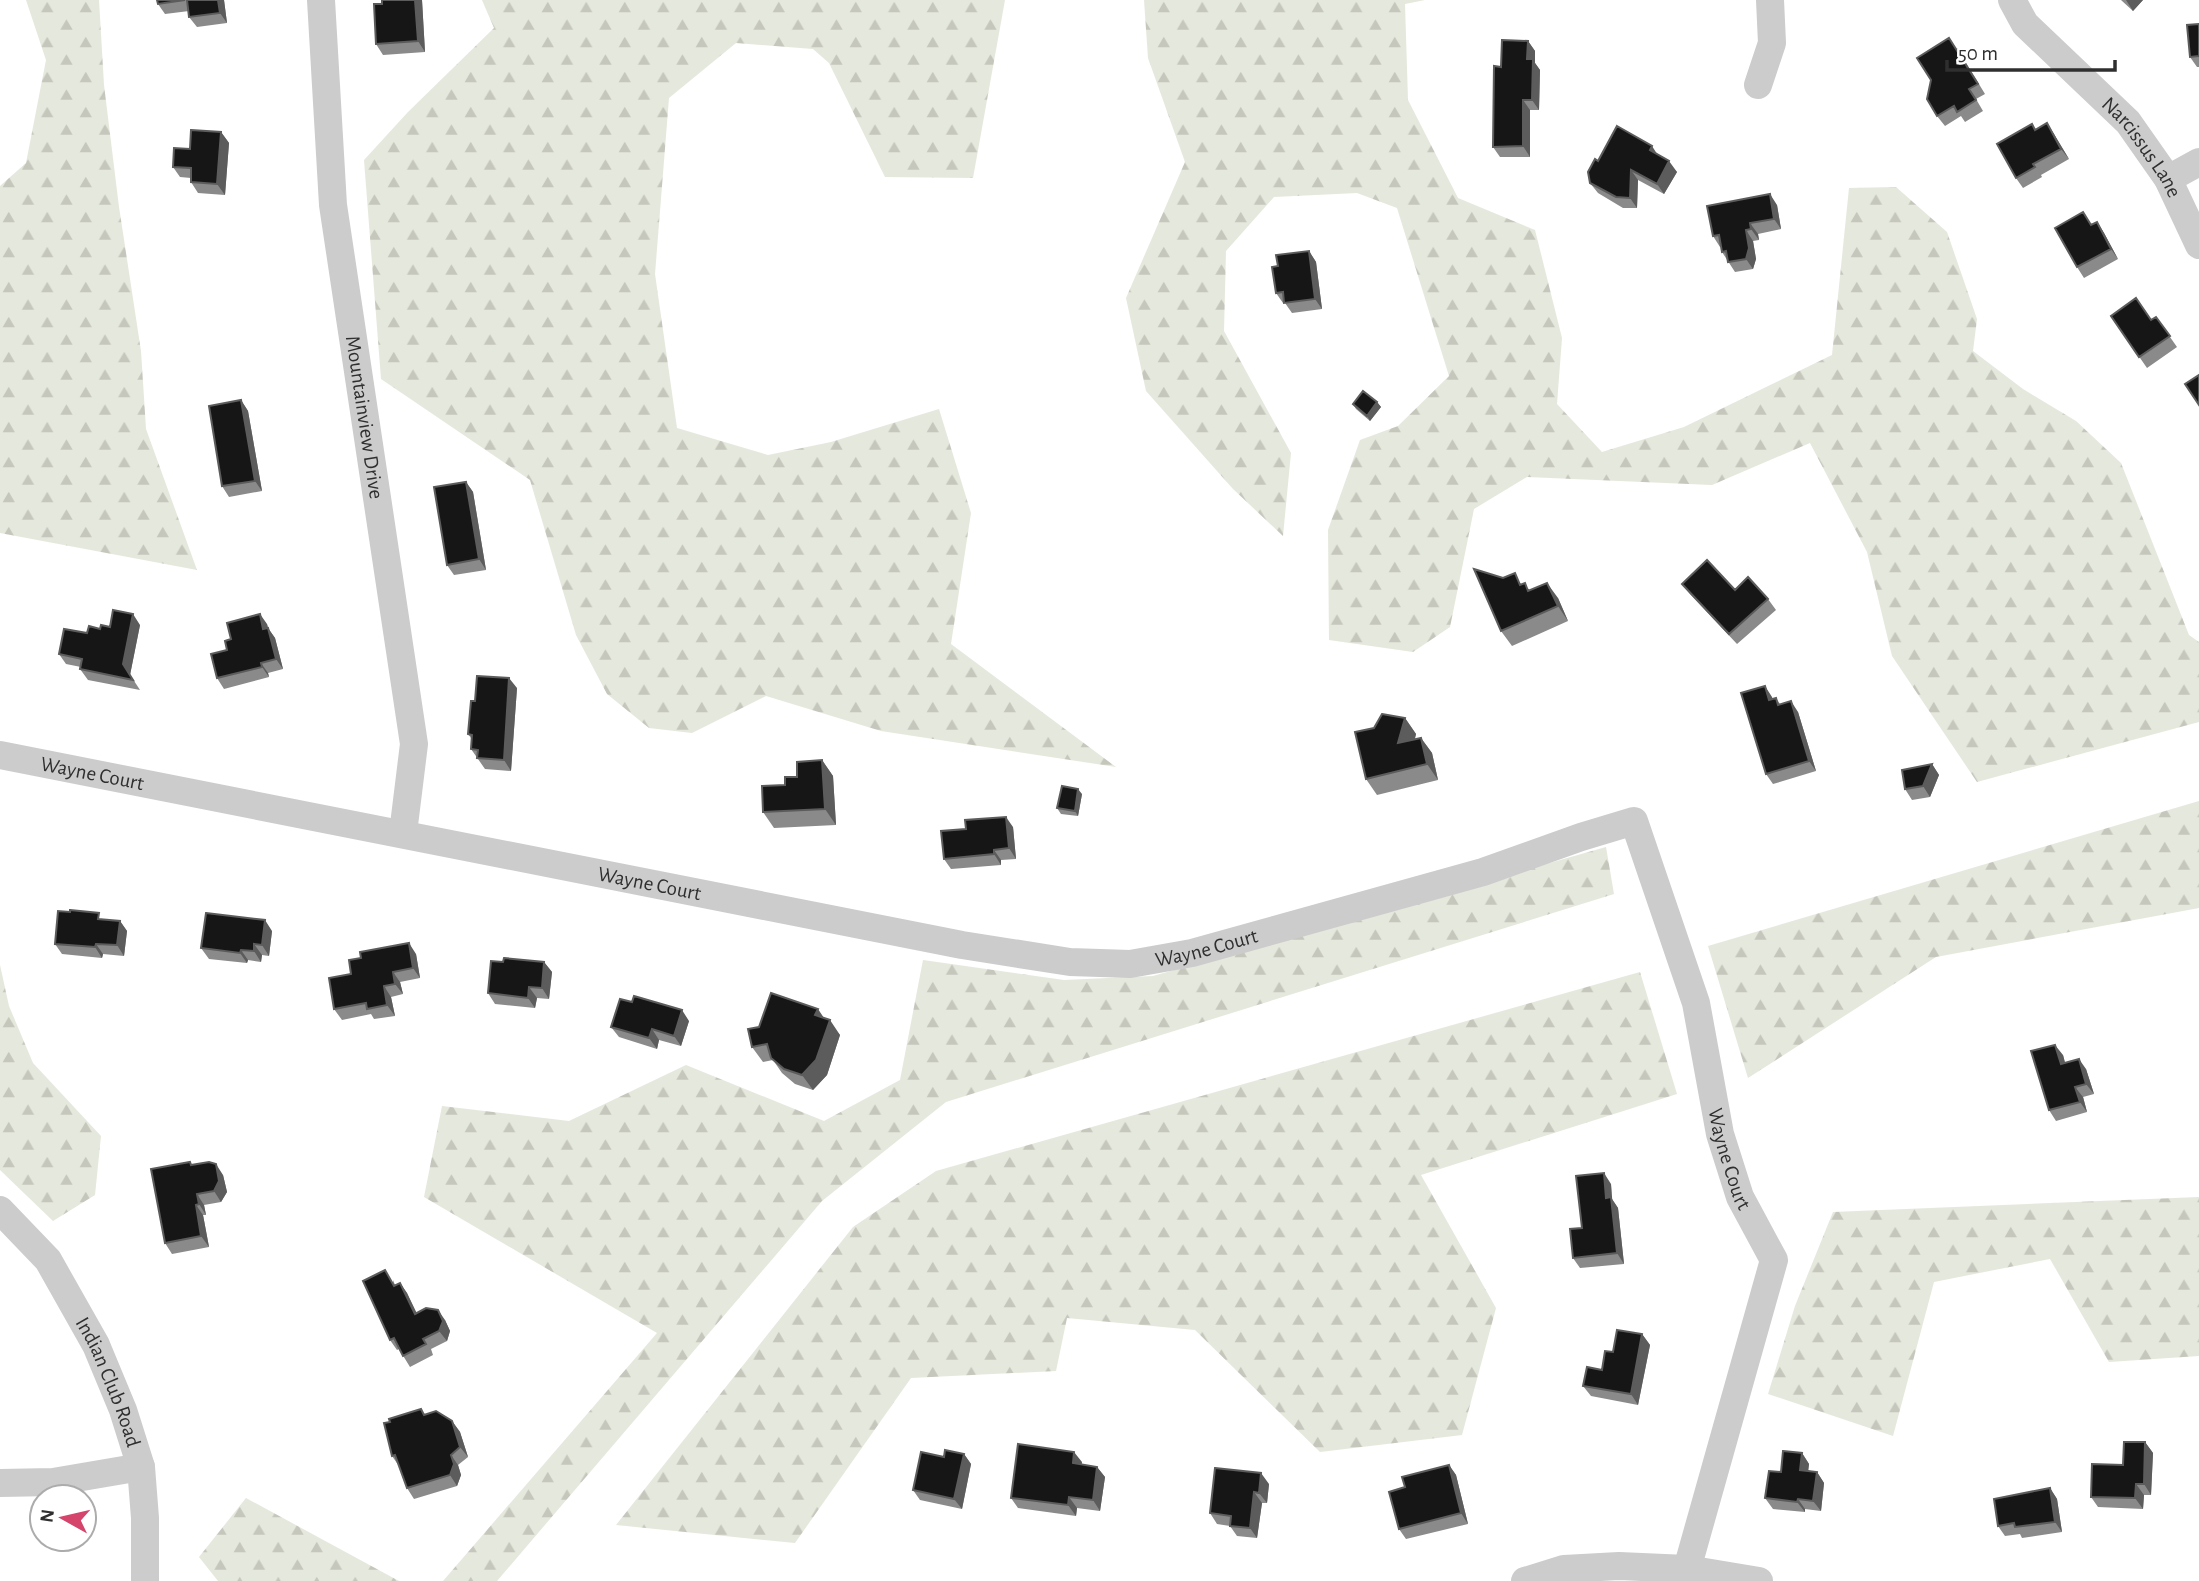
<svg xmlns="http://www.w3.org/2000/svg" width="2199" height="1581" font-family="'Alegreya Sans',sans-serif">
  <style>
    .forest { fill: url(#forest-firs) }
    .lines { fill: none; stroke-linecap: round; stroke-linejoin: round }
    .street { stroke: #ccc; stroke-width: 28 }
    .wall { fill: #8a8a8a }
    .shaded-wall { fill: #5c5c5c }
    .building { fill: #161616; stroke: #5c5c5c; stroke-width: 2 }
    .labels { text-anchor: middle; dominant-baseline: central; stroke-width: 7; stroke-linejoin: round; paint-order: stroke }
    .street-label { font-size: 21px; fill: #2f2f2f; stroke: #fff }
  </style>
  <defs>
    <pattern id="forest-firs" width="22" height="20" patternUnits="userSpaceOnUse" patternTransform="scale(1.75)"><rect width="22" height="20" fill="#e5e8dc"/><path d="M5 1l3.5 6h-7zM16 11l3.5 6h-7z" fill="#c5c7bd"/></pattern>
  </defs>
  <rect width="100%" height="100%" fill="#fff"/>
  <path class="forest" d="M26,0H99L104,85L119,207L141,351L146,429L197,570L0,533V186L26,163L46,60Z
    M482,0H1005L973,178L885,177L829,63L813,49L736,43L669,98L655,274L677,428L768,455L831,442L939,409L971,513L951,644L1116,767L881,731L766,696L692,733L649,728L607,694L576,635L530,480L381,379L364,160L408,112L494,28Z
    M1144,0H1425L1405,4L1408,100L1458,198L1535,230L1562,338L1557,404L1602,452L1684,427L1832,355L1849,188L1896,187L1947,232L1977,319L1973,351L2023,389L2076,421L2121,463L2189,635L2199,642V722L1977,782L1892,656L1867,552L1810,443L1712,485L1527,477L1474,509L1450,627L1413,652L1329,640L1328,530L1360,440L1398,426L1449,376L1397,208L1357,193L1274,197L1226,251L1224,331L1291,453L1283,536L1233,489L1146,391L1126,298L1185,162L1148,58Z
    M2199,801V908L1936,957L1748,1078L1708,946Z
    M1606,847L1614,894L946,1102L822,1201L497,1581H443L657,1333L424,1197L442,1106L569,1121L686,1065L824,1121L900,1080L923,960L1064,980L1153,976Z
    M0,965L9,1006L33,1063L101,1136L95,1195L53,1221L0,1170Z
    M1640,972L1677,1094L1421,1175L1496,1308L1462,1435L1320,1452L1195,1330L1067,1318L1056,1371L911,1378L795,1543L616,1525L853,1227L936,1171Z
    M2199,1197V1356L2109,1362L2050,1259L1934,1282L1893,1436L1768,1394L1795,1306L1833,1212Z
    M246,1498L399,1581H218L199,1557Z"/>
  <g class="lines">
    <g class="street">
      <path id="s1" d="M321,0L333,205L414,744L403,833"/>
      <path id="s2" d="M2012,0L2025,24L2128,122L2168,179L2199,245"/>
      <path d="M1758,85L1772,43L1770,0"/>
      <path d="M2168,179L2199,162"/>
      <path id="s3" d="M0,755L962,945L1070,962L1130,964L1192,953L1483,872L1581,837L1634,821L1696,1003L1720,1134L1740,1197L1774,1260L1687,1569"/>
      <path id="s4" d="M0,1210L48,1260L96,1345L123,1410L141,1467L145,1518V1581"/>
      <path d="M0,1483L53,1482L141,1467"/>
      <path d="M1525,1581L1564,1569L1619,1566L1687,1569L1759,1581"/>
    </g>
  </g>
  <path class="wall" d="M157,0H224L227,23L197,27L189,17V11L165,14L158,4Z
    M382,0H422L425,52L383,55L376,44Z
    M2121,0H2143L2133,11Z
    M2199,24V67H2197L2190,57Z
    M1528,41L1535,51V63L1540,70L1539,110H1530V157H1500L1493,147L1501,67Z
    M1957,48L1985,94L1976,99L1983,111L1965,122L1961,116L1945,126L1937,116Z
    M2047,123L2069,159L2041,175L2042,177L2023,188L2016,178L2032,124L2036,130Z
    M221,132L229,143L225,195L198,193L191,182V178L180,177L173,167L190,149Z
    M1659,155L1677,172L1664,194L1638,180L1637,208H1623L1598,193L1590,183L1598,161Z
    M1777,205L1781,229L1758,234L1759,240L1753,241L1756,259L1753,269L1735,272L1722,252L1721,247H1720L1713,236Z
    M2097,222L2104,233L2118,259L2084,278L2077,267L2092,225Z
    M1309,251L1316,262L1322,309L1292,313L1285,303H1283L1276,293L1278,266Z
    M2111,316L2151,320L2156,317L2177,347L2147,368Z
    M241,400L248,411L262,491L229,497L222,486Z
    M1377,402L1381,407L1370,421L1356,409L1353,404Z
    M466,482L473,492L486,570L454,575L447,565Z
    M1522,584L1530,590L1558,598L1568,621L1512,646L1501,631Z
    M1682,584L1735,590L1768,599L1776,610L1737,644L1690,594Z
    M267,624L268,628L275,638L283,669L268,673L269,677L224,689L217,678L227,650Z
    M140,625L130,675L140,690L88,680L80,669L81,667L66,664L59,654L87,633L110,627Z
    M517,688L511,771L485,769L471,749V738L468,734Z
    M1772,697V699L1776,698L1780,704L1798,712L1816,771L1773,784L1766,774Z
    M1405,718L1416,734L1415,739L1421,738L1432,753L1438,780L1377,795L1366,779L1374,728Z
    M822,760L833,776L836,825L774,828L763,812L785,785Z
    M1932,764L1939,775L1930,797L1912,800L1905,789Z
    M1082,794L1078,816L1061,814L1057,808Z
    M1013,827L1016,859L1001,860V865L951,869L944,859Z
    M103,919L120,921L127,931L124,956L103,954L102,958L62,954L55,944Z
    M272,931L269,956L262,955L261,962L248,960L247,963L209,959L201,948Z
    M416,954L420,978L400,982L403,994L391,997L395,1016L374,1019L371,1014L342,1020L334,1009Z
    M503,962H544L552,972L549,999L537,998L535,1008L495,1004L488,993Z
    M824,1018L840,1035L827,1075L813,1090L795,1084L782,1073L773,1060L763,1062L752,1047Z
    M689,1021L681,1046L659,1040L657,1049L619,1037L611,1027Z
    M2063,1055L2065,1063L2086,1069L2094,1094L2083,1097L2087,1112L2056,1121L2049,1110Z
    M192,1165L223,1175L227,1192L221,1202L204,1205L206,1215H203L209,1247L172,1254L165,1243Z
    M1611,1184L1612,1199L1618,1208L1624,1264L1580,1268L1573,1258L1582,1228Z
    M393,1280L395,1285L400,1283L407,1293L416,1313L445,1320L450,1331L447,1341L431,1349L433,1355L410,1367L399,1349L397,1350L390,1340Z
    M1642,1334L1650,1345L1638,1405L1591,1396L1583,1386L1602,1370L1613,1352Z
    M426,1415L452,1421L460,1432L468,1457L458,1465L461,1475L457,1486L414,1499L407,1488L399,1466L392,1456Z
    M2145,1442L2153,1453L2151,1495H2144L2143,1509L2098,1507L2091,1497Z
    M1802,1453L1809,1464L1808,1471L1817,1472L1824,1483L1821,1511L1805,1509V1512L1773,1509L1765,1498L1781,1472Z
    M964,1454L971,1464L962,1509L920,1500L913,1490L944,1457Z
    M1082,1462L1081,1465L1097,1467L1105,1477L1100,1511L1077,1508L1076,1516L1018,1508L1011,1498Z
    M1449,1465L1456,1475L1468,1524L1406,1539L1399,1529L1405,1487Z
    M1269,1484L1267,1503H1262L1257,1538L1237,1536L1230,1526L1217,1524L1210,1513Z
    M2050,1488L2057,1499L2062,1532L2022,1538L2020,1534L2005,1536L1998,1526Z"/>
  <path class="shaded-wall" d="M218,0H224L227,23L220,13Z
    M415,0H422L425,52L418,41Z
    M2126,0H2143L2133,11Z
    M1528,41L1535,51V63L1540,70L1539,110L1532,100L1527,59Z
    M1523,100L1530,110V157L1523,146Z
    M2047,123L2054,134L2069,159L2061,149Z
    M221,132L229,143L225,195L217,184Z
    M1652,146L1659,157L1650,150Z
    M1669,161L1677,172L1664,194L1657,184Z
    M1631,170L1638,180L1637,208L1630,198Z
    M1770,194L1777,205L1781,229L1774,219Z
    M2097,222L2104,233L2118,259L2111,249Z
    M1750,223L1758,234L1759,240L1751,229Z
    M1746,230L1753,241L1756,259L1753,269L1746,259Z
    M1309,251L1316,262L1322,309L1315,299Z
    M241,400L248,411L262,491L255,481Z
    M1377,402L1381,407L1370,421L1367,416Z
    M466,482L473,492L486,570L479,559Z
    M1547,583L1558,598L1568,621L1558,606Z
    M133,614L140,625L130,675L140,690L123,664Z
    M260,614L267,624L271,640L263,629Z
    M268,628L275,638L283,669L276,659Z
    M261,663L268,673L269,677L262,667Z
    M509,678L517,688L511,771L504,760Z
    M1765,686L1772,697L1776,710L1769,700Z
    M1791,701L1798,712L1816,771L1809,761Z
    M1405,718L1416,734L1409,759L1398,743Z
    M1421,738L1432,753L1438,780L1427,764Z
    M822,760L833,776L836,825L825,809Z
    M1932,764L1939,775L1930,797L1923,786Z
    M1078,789L1082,794L1078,816L1075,811Z
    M1006,817L1013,827L1016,859L1009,848Z
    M994,850L1001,860V865L994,854Z
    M265,920L272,931L269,956L262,945Z
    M120,921L127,931L124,956L117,945Z
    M409,943L416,954L420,978L413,968Z
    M96,944L103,954L102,958L95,947Z
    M254,944L262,955L261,962L254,951Z
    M241,950L248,960L247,963L240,953Z
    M544,962L552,972L549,999L542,988Z
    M393,972L400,982L403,994L395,984Z
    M384,986L391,997L395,1016L387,1005Z
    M529,987L537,998L535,1008L528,998Z
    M818,1009L828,1024L815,1015Z
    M682,1010L689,1021L681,1046L674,1036Z
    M830,1020L840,1035L827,1075L813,1090L802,1075Z
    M652,1029L659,1040L657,1049L649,1038Z
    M2055,1045L2063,1055L2068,1074L2061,1064Z
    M2079,1059L2086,1069L2094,1094L2086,1084Z
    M2075,1087L2083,1097L2087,1112L2080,1102Z
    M216,1164L223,1175L227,1192L221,1202L214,1191Z
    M1604,1173L1611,1184L1612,1199L1618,1208L1624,1264L1617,1253L1606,1198Z
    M197,1194L204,1205L206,1215L199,1204Z
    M196,1205L203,1215L209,1247L201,1236Z
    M400,1283L407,1293L422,1324L415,1314Z
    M438,1310L445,1320L450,1331L447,1341L439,1331Z
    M1642,1334L1650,1345L1638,1405L1631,1394Z
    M452,1421L460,1432L468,1457L460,1447Z
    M2145,1442L2153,1453L2151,1495L2144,1484Z
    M1074,1452L1082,1462L1080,1474L1073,1463Z
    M1802,1453L1809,1464L1807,1481L1800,1470Z
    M964,1454L971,1464L962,1509L954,1499Z
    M451,1455L458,1465L461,1475L457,1486L450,1475Z
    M1449,1465L1456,1475L1468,1524L1461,1513Z
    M1097,1467L1105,1477L1100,1511L1093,1500Z
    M1817,1472L1824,1483L1821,1511L1813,1501Z
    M1261,1473L1269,1484L1267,1503L1259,1493Z
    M2136,1484L2144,1495L2143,1509L2135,1498Z
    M2050,1488L2057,1499L2062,1532L2055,1522Z
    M1254,1492L1262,1503L1257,1538L1250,1528Z
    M1069,1497L1077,1508L1076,1516L1068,1505Z
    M1798,1499L1805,1509V1512L1797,1502Z"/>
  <path class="building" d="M157,0H185L158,4Z
    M187,0H218L220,13L189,17Z
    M382,0H415L418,41L376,44L374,4H382Z
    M2199,24V56L2190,57L2187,25Z
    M1949,38L1978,84L1969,89L1976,100L1957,112L1954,106L1937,116L1927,99L1931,80L1917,58Z
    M1502,40L1528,41L1527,59H1533L1532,100H1523V146L1493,147L1494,66L1501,67Z
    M2047,123L2061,149L2033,164L2035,167L2016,178L1997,144L2032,124L2035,130Z
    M1617,126L1652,146L1650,150L1669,161L1657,184L1631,170L1630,198L1616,197L1590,183L1588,172L1595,159L1598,161Z
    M191,130L221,132L217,184L191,182V168L173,167L174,148L190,149Z
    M1770,194L1774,219L1750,223L1751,229L1746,230L1749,248L1746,259L1728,262L1726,251L1722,252L1719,235L1713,236L1707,206Z
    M2083,212L2091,225L2097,222L2111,249L2077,267L2055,228Z
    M1309,251L1315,299L1284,303L1283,292L1276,293L1272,267L1278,266L1276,255Z
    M2136,298L2151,320L2156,317L2170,336L2139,357L2111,316Z
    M2199,375V405L2185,384Z
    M1363,391L1377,402L1367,416L1353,404Z
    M241,400L255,481L222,486L209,406Z
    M466,482L479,559L447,565L434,487Z
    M1707,560L1735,590L1748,577L1768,599L1729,634L1682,584Z
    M1474,569L1503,578L1515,573L1520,585L1525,583L1528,591L1547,583L1558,606L1501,631Z
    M113,610L133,614L123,664L133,680L80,669L82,659L59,654L64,629L87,633L89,626L100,629L101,625L110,627Z
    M260,614L263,629L268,628L276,659L261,663L262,667L217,678L211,654L227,650L225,641L231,639L227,623Z
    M477,676L509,678L504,760L477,758L478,750L471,749L472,735L468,734L471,701H475Z
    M1765,686L1769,700L1776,698L1778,705L1791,701L1809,761L1766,774L1741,693Z
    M1382,714L1405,718L1398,743L1421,738L1427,764L1366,779L1355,732L1374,728Z
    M822,760L825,809L763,812L762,786L785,785V777H797V762Z
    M1932,764L1923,786L1905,789L1902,770Z
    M1062,786L1078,789L1075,811L1057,808Z
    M1006,817L1009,848L994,850V854L944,859L941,831L966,829L965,820Z
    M70,910L99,913L98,919L120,921L117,945L96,944L95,947L55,944L58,911L70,912Z
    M206,913L265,920L262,945L254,944V951L241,950L240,953L201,948Z
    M409,943L413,968L393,972L395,984L384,986L387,1005L367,1009L366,1003L334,1009L329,978L351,974L349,960L361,958L360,952Z
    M504,958L544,962L542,988L529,987L528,998L488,993L491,961L503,962Z
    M771,993L818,1009L815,1015L830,1020L816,1060L802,1075L784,1069L771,1058L767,1044L752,1047L748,1029L759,1027Z
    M634,996L682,1010L674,1036L652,1029L649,1038L611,1027L620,999L632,1002Z
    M2055,1045L2061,1064L2079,1059L2086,1084L2075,1087L2080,1102L2049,1110L2031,1051Z
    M190,1162L191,1165L209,1162L216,1164L219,1181L214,1191L197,1194L199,1204L196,1205L201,1236L165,1243L151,1169Z
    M1604,1173L1606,1198L1611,1197L1617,1253L1573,1258L1570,1229L1582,1228L1576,1176Z
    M385,1270L394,1286L400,1283L415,1314L426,1308L438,1310L443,1321L439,1331L423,1339L426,1344L403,1356L394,1338L390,1340L363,1281Z
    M1617,1330L1642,1334L1631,1394L1583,1386L1587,1367L1602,1370L1605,1351L1613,1352Z
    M421,1409L424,1415L436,1411L452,1421L460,1447L451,1455L454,1464L450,1475L407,1488L395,1455L392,1456L384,1423L390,1422L389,1419Z
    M2124,1442H2145L2144,1484H2136L2135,1498L2091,1497L2092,1464L2123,1465Z
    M1018,1444L1074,1452L1073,1463L1097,1467L1093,1500L1069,1497L1068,1505L1011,1498Z
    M945,1450L964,1454L954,1499L913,1490L921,1452L944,1457Z
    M1783,1451L1802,1453L1800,1470L1817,1472L1813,1501L1798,1499L1797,1502L1765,1498L1769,1471L1781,1472Z
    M1449,1465L1461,1513L1399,1529L1389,1492L1405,1487L1402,1477Z
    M1215,1468L1261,1473L1259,1493L1254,1492L1250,1528L1230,1526L1231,1516L1210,1513Z
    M2050,1488L2055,1522L2015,1527L2014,1523L1998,1526L1994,1499Z"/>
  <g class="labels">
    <g class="street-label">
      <text stroke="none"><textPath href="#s2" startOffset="198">Narcissus Lane</textPath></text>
      <text stroke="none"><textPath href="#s1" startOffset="420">Mountainview Drive</textPath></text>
      <text stroke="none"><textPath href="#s3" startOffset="94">Wayne Court</textPath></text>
      <text stroke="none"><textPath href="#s3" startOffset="662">Wayne Court</textPath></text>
      <text stroke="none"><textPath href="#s3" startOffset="1228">Wayne Court</textPath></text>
      <text stroke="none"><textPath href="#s3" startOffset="2026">Wayne Court</textPath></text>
      <text stroke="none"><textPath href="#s4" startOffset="206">Indian Club Road</textPath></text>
    </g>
  </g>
  <g transform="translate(63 1518) rotate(278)"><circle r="33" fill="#ffffff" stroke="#acacac" stroke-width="2"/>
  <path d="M0-5L12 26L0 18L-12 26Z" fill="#d4446b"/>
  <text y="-10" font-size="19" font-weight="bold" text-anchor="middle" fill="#2f2f2f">N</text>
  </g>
  <path d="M1947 60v10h168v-10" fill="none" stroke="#2f2f2f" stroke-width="3.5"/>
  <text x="1958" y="60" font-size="21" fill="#2f2f2f" stroke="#ffffff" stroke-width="5" paint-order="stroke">50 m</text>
</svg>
